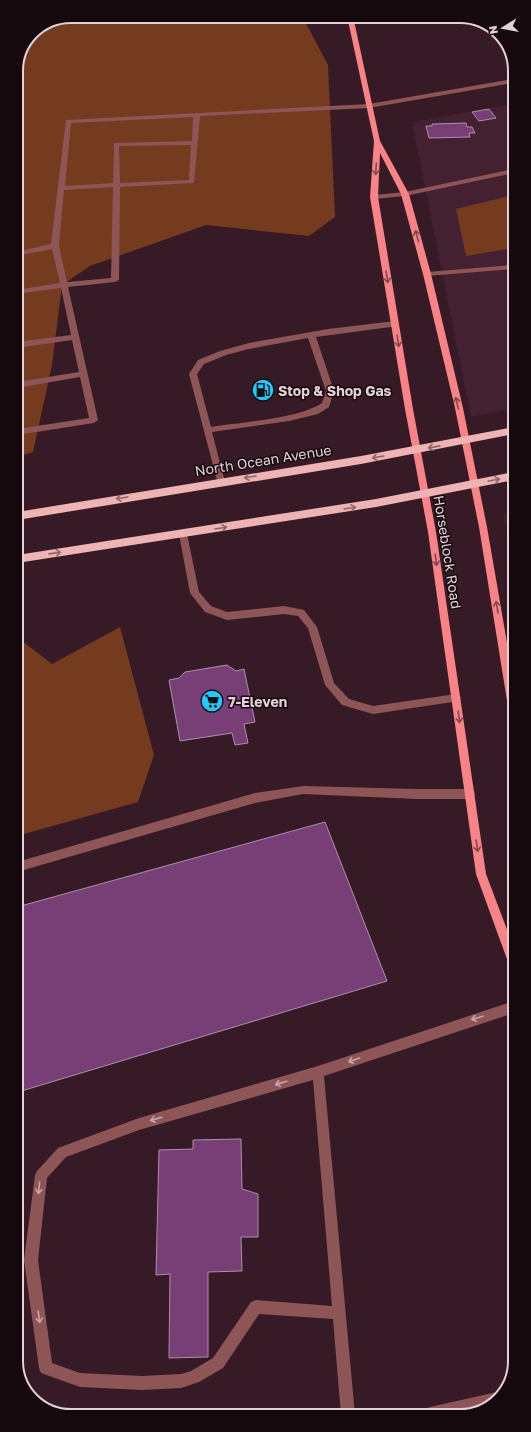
<svg xmlns="http://www.w3.org/2000/svg" width="531" height="1432" font-family="'Golos Text',sans-serif">
  <style>
    .built { fill: #442130 }
    .green { fill: #753b1e }
    .building { fill: #773f75; stroke: #ab90a9 }
    .lines { fill: none; stroke-linecap: round; stroke-linejoin: round }
    .minor { fill: #8e5556; fill-rule: evenodd }
    .major { fill: #f78386; fill-rule: evenodd }
    .highway { fill: #eeb4b4; fill-rule: evenodd }
    .oneway { stroke: #86464a }
    .oneway2 { stroke: #8d6769 }
    .oneway3 { stroke: #c6a6aa }
    .labels { text-anchor: middle; dominant-baseline: central; stroke-width: 3; stroke-linejoin: round; paint-order: stroke }
    .poi-label { font-size: 14px; font-weight: bold; fill: #e4d1d8; stroke: #16090e; text-anchor: start }
    .street-label { font-size: 14px; fill: #e4d1d8; stroke: #16090e }
    .rim { fill: none; stroke: #e4d1d8; stroke-width: 2 }
  </style>
  <rect width="100%" height="100%" fill="#361a26"/>
  <path class="built" d="M513,104L514,408L471,417L412,122Z
    M514,512V574L504,514Z"/>
  <path class="green" d="M72,16H138L146,22L169,16H302L328,65L335,217L309,236L206,225L90,266L62,285L52,365L33,452L17,457L16,68L32,32Z
    M513,195V248L466,256L456,209Z
    M120,627L154,755L138,802L17,836V637L52,664Z"/>
  <path class="building" d="M489,109L496,118L479,121L472,112Z
    M466,123L467,127H472L475,133H469L470,137L429,138L426,126H432V124Z
    M227,665L236,671L244,669L255,722L244,724L248,743L235,745L232,733L180,741L169,680L179,678L185,672Z
    M325,822L387,981L18,1092L17,907Z
    M241,1139L242,1189L258,1194V1237H241L242,1271L208,1272V1357L169,1358L170,1274L156,1275L159,1150L193,1149V1140Z"/>
  <g class="lines">
    <path class="minor" d="M513,79V83L369,108L200,116L194,183L120,187L119,280L115,282L68,287L98,420L94,423L17,435V429L89,418L80,377L17,388V382L79,372L72,340L17,348L16,342L71,335L61,288L16,294V290L60,283L52,249L16,256V252L51,244L66,120L369,104ZM193,117L192,141L114,143L113,183L65,186L71,123ZM191,145L189,180L120,183L119,146ZM113,187L111,278L67,282L59,246L64,190Z
      M513,169V173L405,196L374,199L370,197L374,195L405,192Z
      M513,265V269L427,276L423,274L427,272Z
      M395,321L399,324L398,326L316,337L334,391L329,407L318,414L289,421L212,432L225,482L224,484H218L189,374L198,360L220,351L249,343L328,329ZM308,338L326,391L322,403C298,419 241,422 211,427L197,374L204,364L226,355L249,349Z
      M183,531L187,534L199,592L211,606L227,612L284,606L304,610L317,627L334,683L349,699L373,706L456,694L459,695L461,698L459,701L373,714L342,705L325,685L308,628L298,616L284,614L227,620L205,612L190,593L179,534Z
      M505,650L514,651V659L502,657L500,654L502,651Z
      M303,786L417,789H470L474,791L475,794L474,797L470,799H417L303,794L255,803L17,872V862L255,793Z
      M514,1001V1013L324,1076L355,1415H341L333,1319L259,1314L223,1368L199,1382L181,1388L142,1390L80,1387L41,1373L39,1368L24,1260L35,1175L37,1171L58,1148L139,1118L318,1066ZM313,1080L332,1306L256,1300L251,1302L213,1358L191,1371L181,1374L142,1376L80,1373L52,1363L38,1260L47,1178L66,1157L139,1130Z
      M497,1392L502,1395L481,1410L461,1414H423L425,1409L430,1407Z"/>
    <path class="major" d="M347,16H353L380,141L409,194L431,274L463,408L487,527L514,683V717L510,716L509,713L479,527L455,408L423,274L401,194L380,153L378,197L413,409L436,532L486,874L514,948V967L510,966L508,962L476,874L428,532L405,409L370,197L374,141Z"/>
    <path class="highway" d="M514,427V434L361,464L17,520V512L361,456Z
      M514,472V480L376,507L17,563V555L376,499Z"/>
  </g>
  <defs><path id="oneway-shaft" d="M-6 0H5M1.5-3L5.5 0L1.5 3" fill="none" stroke-width="1.6" stroke-linecap="round" stroke-linejoin="round"/></defs>
  <g class="oneway">
    <use href="#oneway-shaft" transform="translate(376 169) rotate(93)"/>
    <use href="#oneway-shaft" transform="translate(417 236) rotate(-105)"/>
    <use href="#oneway-shaft" transform="translate(387 277) rotate(81)"/>
    <use href="#oneway-shaft" transform="translate(398 341) rotate(81)"/>
    <use href="#oneway-shaft" transform="translate(457 403) rotate(-103)"/>
    <use href="#oneway-shaft" transform="translate(436 560) rotate(82)"/>
    <use href="#oneway-shaft" transform="translate(497 607) rotate(-100)"/>
    <use href="#oneway-shaft" transform="translate(459 717) rotate(82)"/>
    <use href="#oneway-shaft" transform="translate(477 846) rotate(82)"/>
  </g>
  <g class="oneway2">
    <use href="#oneway-shaft" transform="translate(434 447) rotate(169)"/>
    <use href="#oneway-shaft" transform="translate(378 457) rotate(170)"/>
    <use href="#oneway-shaft" transform="translate(250 477) rotate(171)"/>
    <use href="#oneway-shaft" transform="translate(494 480) rotate(-12)"/>
    <use href="#oneway-shaft" transform="translate(122 498) rotate(171)"/>
    <use href="#oneway-shaft" transform="translate(350 508) rotate(-9)"/>
    <use href="#oneway-shaft" transform="translate(221 528) rotate(-9)"/>
    <use href="#oneway-shaft" transform="translate(55 553) rotate(-8)"/>
  </g>
  <g class="oneway3">
    <use href="#oneway-shaft" transform="translate(477 1018) rotate(164)"/>
    <use href="#oneway-shaft" transform="translate(354 1060) rotate(161)"/>
    <use href="#oneway-shaft" transform="translate(281 1083) rotate(164)"/>
    <use href="#oneway-shaft" transform="translate(156 1119) rotate(164)"/>
    <use href="#oneway-shaft" transform="translate(39 1188) rotate(96)"/>
    <use href="#oneway-shaft" transform="translate(39 1317) rotate(82)"/>
  </g>
  <defs>
    <g id="fuel-disc" transform="scale(1.15)"><circle r="9.5" fill="#21c9fd" stroke="#16090e"/><path d="M-5.5-6h7V0h2V4h1.3V-2.5L3-4.5l.8-.8L6-3V5H2.5V1h-1V6h-7ZM-4.2-4.7v3.2H.2V-4.7Z" fill="#111"/></g>
    <g id="supermarket-disc" transform="scale(1.15)"><circle r="9.5" fill="#21c9fd" stroke="#16090e"/><path d="M-6-5.5h2.5l.6 2H6L4.5 2H-2.5L-4.4-4H-6ZM-1.5 3.2a1.3 1.3 0 1 0 .1 0ZM3 3.2a1.3 1.3 0 1 0 .1 0Z" fill="#111"/></g>
  </defs>
  <g fill-rule="evenodd">
    <use href="#fuel-disc" x="263" y="390"/>
    <use href="#supermarket-disc" x="212" y="701"/>
  </g>
  <g class="labels">
    <g class="poi-label">
      <text x="278" y="390">Stop &amp; Shop Gas</text>
      <text x="228" y="701">7-Eleven</text>
    </g>
    <g class="street-label">
      <text transform="translate(263 460) rotate(-9)">North Ocean Avenue</text>
      <text transform="translate(448 552) rotate(81)">Horseblock Road</text>
    </g>
  </g>
  <path d="M0 0H531V1432H0ZM71 23H460A48 48 0 0 1 508 71V1361A48 48 0 0 1 460 1409H71A48 48 0 0 1 23 1361V71A48 48 0 0 1 71 23Z" fill="#16090e" fill-rule="evenodd"/>
  <path class="rim" d="M71 23H460A48 48 0 0 1 508 71V1361A48 48 0 0 1 460 1409H71A48 48 0 0 1 23 1361V71A48 48 0 0 1 71 23Z"/>
  <g transform="translate(503 28) rotate(259)" stroke="#16090e" stroke-width="3" paint-order="stroke">
  <path d="M0-3L7 15L0 10L-7 15Z" fill="#e4d1d8"/>
  <text y="-6" font-size="11" font-weight="bold" text-anchor="middle" fill="#e4d1d8">N</text>
  </g>
</svg>
